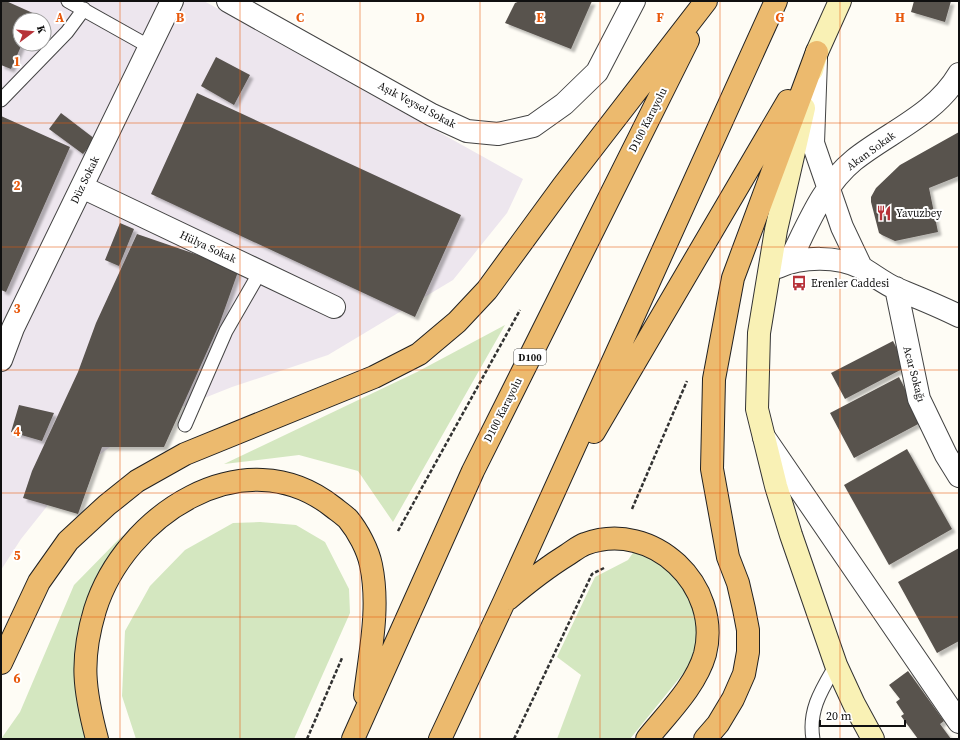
<svg xmlns="http://www.w3.org/2000/svg" width="960" height="740" font-family="'Source Serif 4',serif">
  <style>
    .industrial { fill: #ede6ee; fill-rule: evenodd }
    .green { fill: #d4e7c0 }
    .building { fill: #58524d; filter: url(#shadow) }
    .lines { fill: none; stroke-linecap: round; stroke-linejoin: round }
    .service-casing { stroke: #434343; stroke-width: 15 }
    .minor-casing { stroke: #434343; stroke-width: 24 }
    .tertiary-casing { stroke: #434343; stroke-width: 24 }
    .secondary-casing { stroke: #323232; stroke-width: 24 }
    .trunk-casing { stroke: #212121; stroke-width: 24 }
    .path { stroke: #323232; stroke-width: 2.5; stroke-dasharray: 4 2; stroke-linecap: butt }
    .service { stroke: #fff; stroke-width: 13 }
    .minor { stroke: #fff; stroke-width: 22 }
    .tertiary { stroke: #fff; stroke-width: 22 }
    .secondary { stroke: #f9f1b5; stroke-width: 22 }
    .trunk { stroke: #ecba6e; stroke-width: 22 }
    .grid { fill: none; stroke: #e8590c; stroke-width: 1; stroke-opacity: 0.55 }
    .labels { text-anchor: middle; dominant-baseline: central; stroke-width: 4; stroke-linejoin: round; paint-order: stroke }
    .shield { fill: #fff; stroke: #585858; stroke-width: 1 }
    .shield-label { font-size: 10px; font-weight: bold; fill: #101010 }
    .street-label { font-size: 11px; fill: #101010; stroke: #fff }
    .poi-label { font-size: 11px; fill: #101010; stroke: #fff; text-anchor: start }
    .grid-label { font-size: 13px; text-anchor: middle; font-weight: bold; fill: #e8590c; stroke: #fff; stroke-width: 4; stroke-linejoin: round; paint-order: stroke }
  </style>
  <defs>
    <filter id="shadow"><feDropShadow dx="3.5" dy="3.5" stdDeviation="1" flood-color="#0004"/></filter>
  </defs>
  <rect width="100%" height="100%" fill="#fefcf5"/>
  <path class="industrial" d="M1,1H204L523,179L507,213L453,280L328,355L232,387L169,412L129,433L95,458L52,500L21,539L1,570ZM20,20H44V44H20Z"/>
  <path class="green" d="M505,325L393,522L358,471L299,455L224,464L417,372Z
    M260,522L296,525L325,542L349,589L350,613L294,739H136L122,696L125,631L150,586L185,550L233,523Z
    M123,535L81,622L89,739H1L20,712L74,585Z
    M637,547L671,563L695,597L699,637L690,665L630,739H557L581,675L557,657L595,577L628,560Z"/>
  <path class="building" d="M1,1H6L35,14L32,20H20V44H22L11,69L1,65Z
    M520,1H592L571,49L505,23L515,3Z
    M914,1H951L945,22L911,12Z
    M216,57L250,75L234,105L201,86Z
    M197,93L461,215L415,317L151,194Z
    M61,113L95,139L83,154L49,129Z
    M1,116L70,147L6,292L1,290Z
    M959,132V176L929,188L938,232L895,241L882,235L879,233L871,202V197L876,188L900,165Z
    M120,223L134,229L119,266L105,260Z
    M137,234L239,269L219,325L164,447H102L78,514L23,498L32,471L78,372L96,323Z
    M893,341L906,367L845,399L831,373Z
    M899,377L922,422L854,458L830,413Z
    M19,405L54,413L42,441L11,432Z
    M907,449L952,529L889,565L844,485Z
    M959,548V641L937,653L898,582Z
    M908,671L944,721L940,724L951,739H918L901,716L904,714L896,702L900,699L889,685Z"/>
  <g class="lines">
    <g class="service-casing">
      <path id="service" d="M68,1L150,47
        M1,100L67,32L84,9
        M185,425L226,331L260,272
        M813,739C808,710 822,689 836,665"/>
    </g>
    <g class="minor-casing">
      <path id="minor" d="M816,60L813,143L842,227L861,267
        M82,187L334,307
        M789,262C807,227 822,186 854,160C889,132 935,115 959,74
        M778,267C803,256 838,256 862,268C874,275 885,284 897,289C919,298 937,305 959,316
        M896,288L919,399L946,455L959,476
        M1,360L13,328L172,1
        M764,437L959,722"/>
    </g>
    <g class="tertiary-casing">
      <path id="tertiary" d="M228,1L432,115L467,131L498,134L533,126L564,104L597,72L634,1"/>
    </g>
    <g class="secondary-casing">
      <path id="secondary" d="M812,70L817,52L840,1
        M804,108L776,230L759,333L757,409L776,486L791,535L836,665L854,704L873,739"/>
    </g>
    <g class="trunk-casing">
      <path id="trunk" d="M594,432L788,101
        M508,599C527,583 546,568 567,555C572,552 579,546 585,544C653,519 722,586 705,654C696,686 667,714 647,739
        M1,663L39,582L68,541L107,505L137,481L185,454L374,377L419,354L457,322L487,290L563,186L706,1
        M97,739C84,690 80,660 95,610C124,516 244,436 333,507C338,511 344,515 348,519C358,531 368,550 371,565C380,608 370,652 365,695
        M353,739L473,471L688,40
        M440,739L504,602L776,1
        M705,739L718,724L733,699L744,674L748,652V630L744,609L738,583L728,557L712,469L714,379L733,278L817,52"/>
    </g>
    <path class="path" d="M632,509L687,381
      M398,531L520,310
      M307,739L342,658
      M514,739L592,574L604,568"/>
    <use href="#service" class="service"/>
    <use href="#minor" class="minor"/>
    <use href="#tertiary" class="tertiary"/>
    <use href="#secondary" class="secondary"/>
    <use href="#trunk" class="trunk"/>
  </g>
  <path class="grid" d="M120,1V739M240,1V739M360,1V739M480,1V739M600,1V739M720,1V739M840,1V739M1,123H959M1,247H959M1,370H959M1,493H959M1,617H959"/>
  <defs>
    <g id="restaurant-bare" transform="scale(1.2)"><path d="M-5-6h1v4h1v-4h1v4h1v-4h1v5L-1.5 .5V6h-2V.5L-5-1ZM5-6V6H3V1.5H1.5Q1.5-4 5-6Z" fill="#b73238" stroke="#fff" stroke-width="2.5" paint-order="stroke"/></g>
    <g id="bus-bare" transform="scale(1.2)"><path d="M-5-6H5V4H4V6H2V4H-2V6H-4V4H-5ZM-3.5-4V0h7V-4ZM-3.5 1.2v1.5H-2V1.2ZM2 1.2v1.5H3.5V1.2Z" fill="#b73238" stroke="#fff" stroke-width="2.5" paint-order="stroke"/></g>
  </defs>
  <g fill-rule="evenodd">
    <use href="#restaurant-bare" x="884" y="213"/>
    <use href="#bus-bare" x="799" y="283"/>
  </g>
  <g class="labels">
    <rect class="shield" x="514" y="349" width="32" height="16" rx="3"/>
    <g class="shield-label">
      <text x="530" y="357">D100</text>
    </g>
    <g class="street-label">
      <text transform="translate(417 105) rotate(28)">Aşık Veysel Sokak</text>
      <text transform="translate(648 120) rotate(-63)">D100 Karayolu</text>
      <text transform="translate(871 151) rotate(-36)">Akan Sokak</text>
      <text transform="translate(85 180) rotate(-64)">Düz Sokak</text>
      <text transform="translate(208 247) rotate(25)">Hülya Sokak</text>
      <text transform="translate(914 374) rotate(75)">Acar Sokağı</text>
      <text transform="translate(503 410) rotate(-63)">D100 Karayolu</text>
    </g>
    <g class="poi-label">
      <text x="896" y="213">Yavuzbey</text>
      <text x="811" y="283">Erenler Caddesi̇</text>
    </g>
  </g>
  <g class="grid-label">
    <text x="60" y="22">A</text>
    <text x="180" y="22">B</text>
    <text x="300" y="22">C</text>
    <text x="420" y="22">D</text>
    <text x="540" y="22">E</text>
    <text x="660" y="22">F</text>
    <text x="780" y="22">G</text>
    <text x="900" y="22">H</text>
    <text x="17" y="66">1</text>
    <text x="17" y="190">2</text>
    <text x="17" y="313">3</text>
    <text x="17" y="436">4</text>
    <text x="17" y="560">5</text>
    <text x="17" y="683">6</text>
  </g>
  <rect width="960" height="740" fill="none" stroke="#101010" stroke-width="4"/>
  <g transform="translate(32 32) rotate(74)"><circle r="19" fill="#ffffff" stroke="#9f9f9f"/>
  <path d="M0-3L7 15L0 10L-7 15Z" fill="#b73238"/>
  <text y="-6" font-size="11" font-weight="bold" text-anchor="middle" fill="#101010">K</text>
  </g>
  <path d="M820 720v6h85v-6" fill="none" stroke="#101010" stroke-width="2"/>
  <text x="826" y="720" font-size="12" fill="#101010" stroke="#ffffff" stroke-width="3" paint-order="stroke">20 m</text>
</svg>
